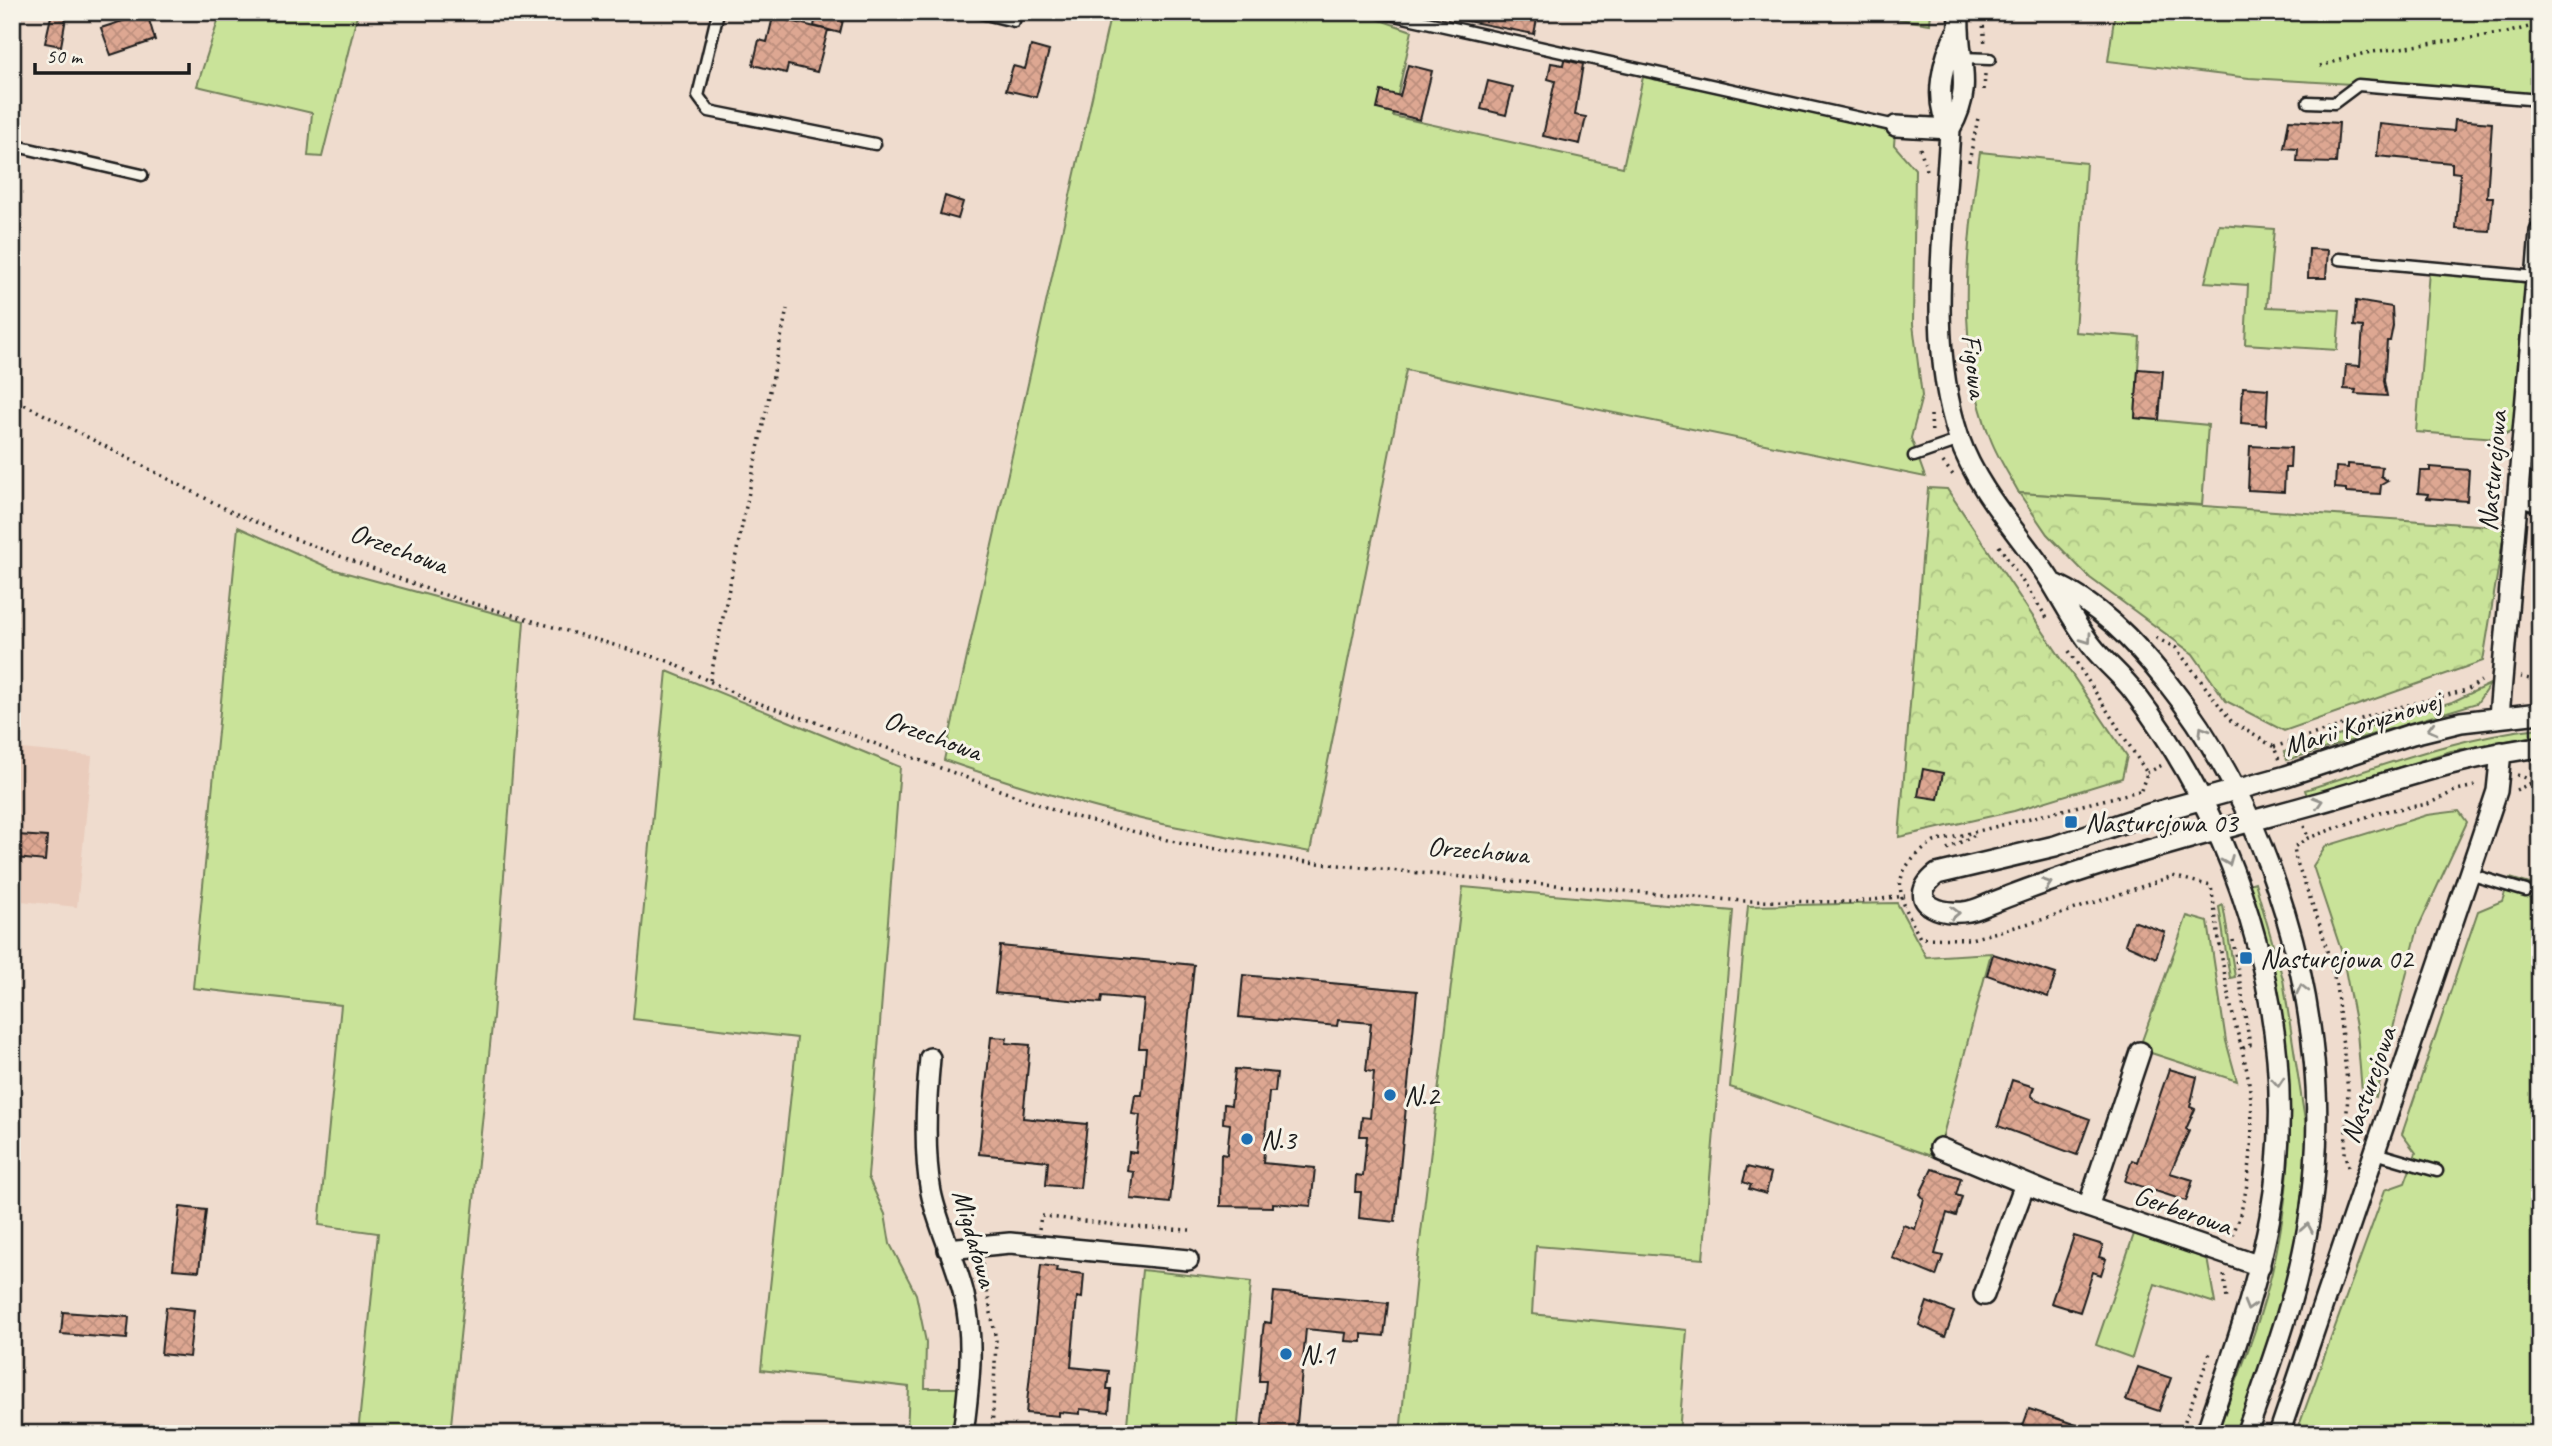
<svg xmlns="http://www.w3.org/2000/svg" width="2552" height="1446" font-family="Caveat,sans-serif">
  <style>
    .built { fill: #eaccbc }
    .grass { fill: #c9e399; stroke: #72805a; stroke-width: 2 }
    .forest { fill: url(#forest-crowns); stroke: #72805a; stroke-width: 2 }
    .building { fill: url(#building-cross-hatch); stroke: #1c1c1c; stroke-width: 2 }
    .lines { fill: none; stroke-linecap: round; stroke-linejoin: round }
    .lane-casing { stroke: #1c1c1c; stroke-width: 15 }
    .street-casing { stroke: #1c1c1c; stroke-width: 24 }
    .path { stroke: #1c1c1c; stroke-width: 3.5; stroke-dasharray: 2 5; stroke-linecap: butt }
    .lane { stroke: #f7f3e8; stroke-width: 10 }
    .street { stroke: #f7f3e8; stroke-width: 19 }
    .oneway { stroke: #94928c }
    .poi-dot { fill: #1f6fb2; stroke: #f7f3e8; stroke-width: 2.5 }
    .labels { text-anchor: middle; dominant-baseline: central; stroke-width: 6; stroke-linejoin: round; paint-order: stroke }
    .street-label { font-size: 28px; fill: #1c1c1c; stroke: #f7f3e8 }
    .poi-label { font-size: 28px; fill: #1c1c1c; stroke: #f7f3e8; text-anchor: start }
  </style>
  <defs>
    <pattern id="forest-crowns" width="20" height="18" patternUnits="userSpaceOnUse" patternTransform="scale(1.75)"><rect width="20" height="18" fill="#c9e399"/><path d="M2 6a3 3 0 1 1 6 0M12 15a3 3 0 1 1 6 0" fill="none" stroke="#acc283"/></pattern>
    <pattern id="building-cross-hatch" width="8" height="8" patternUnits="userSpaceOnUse" patternTransform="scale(1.75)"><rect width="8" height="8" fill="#dda792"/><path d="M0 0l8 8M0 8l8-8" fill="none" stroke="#bd8f7d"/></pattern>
  </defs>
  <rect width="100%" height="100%" fill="#efdcce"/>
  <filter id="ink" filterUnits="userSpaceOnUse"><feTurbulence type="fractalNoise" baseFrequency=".0143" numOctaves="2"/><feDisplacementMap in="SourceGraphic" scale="14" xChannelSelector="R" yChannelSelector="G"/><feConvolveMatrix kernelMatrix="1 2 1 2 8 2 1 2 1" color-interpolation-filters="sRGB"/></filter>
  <g filter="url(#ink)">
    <path class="built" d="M12,748L92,756L77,907L12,900Z"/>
    <path class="grass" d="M221,12H358L322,157L308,156L312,113L197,86Z
      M1111,12H1357L1412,31L1393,116L1623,167L1643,77L1757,99L1895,133L1894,145L1915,169L1913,324L1922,396L1911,438L1925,477L1406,370L1310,852C1261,842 1212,834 1163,824C1089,808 1016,785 944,760Z
      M1855,12H1931L1930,24Z
      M2115,12H2450L2531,18L2540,22V95L2249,78L2108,61Z
      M1980,152L2086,163L2075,332L2140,337L2135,418L2208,425L2202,505L2019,493C2010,476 1998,458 1991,440C1955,351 1966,245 1980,152Z
      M2219,225L2274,229L2267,307L2340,310L2337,350L2245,344L2248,285L2205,282Z
      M2429,271L2528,283L2518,428L2497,438L2416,432Z
      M238,527L332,569L524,621L493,1016L450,1434H358L378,1233L319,1225L341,1005L193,988Z
      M667,671L900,767L868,1177L885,1214L890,1244L916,1294L926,1342L925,1388H962L956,1434H907L909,1387L761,1370L797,1038L633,1019Z
      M2490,684L2477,703L2287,760L2284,752L2452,702Z
      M2540,728V735L2451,751L2307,796L2305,790C2382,766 2459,736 2540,728Z
      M2459,811L2467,822L2418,928L2376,1097L2362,1092L2357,1032L2342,953L2313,866L2326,846L2427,815Z
      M2510,878L2540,887V1434H2296L2385,1190L2405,1183L2416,1153L2402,1134L2478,911L2502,901Z
      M2255,882L2283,979L2308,1140L2297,1234L2286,1291L2237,1434H2217C2236,1381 2259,1327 2272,1272C2303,1141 2292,1010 2249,884Z
      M1463,887L1733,911L1703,1259L1536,1246L1532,1314L1687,1330L1679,1434H1400L1417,1266Z
      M1897,903L1926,957L1991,953L1937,1158L1730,1087L1748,906Z
      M2223,905L2235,977L2230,978L2219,907Z
      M2187,916L2208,922L2226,1041L2237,1081L2139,1049Z
      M2134,1234L2207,1258L2215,1303L2155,1284L2132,1358L2096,1345Z
      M1142,1270L1251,1282L1237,1434H1126Z"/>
    <path class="forest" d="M1928,488L1947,489L2127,756L2122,778L2014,811L1899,837Z
      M2019,493L2505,527L2483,661L2284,731L2226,701L2193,654L2090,578L2047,534Z"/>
    <path class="building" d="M52,12H67L61,46L45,43Z
      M817,12H845L840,33L814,26Z
      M1463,12H1503L1537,19L1534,34L1462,20Z
      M147,13L155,40L111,55L101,28Z
      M773,17L828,30L817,72L788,65L786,73L753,65L759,40L767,42Z
      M1031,46L1049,51L1036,97L1006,90L1013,66L1025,69Z
      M1564,60L1583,64L1575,115L1586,117L1580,144L1543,136L1555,81L1548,79L1551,63L1563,65Z
      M1408,65L1432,71L1420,120L1377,109L1381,91L1400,96Z
      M1488,81L1513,87L1506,115L1481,109Z
      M2289,120L2339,123L2336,163L2297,162L2298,149L2284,148Z
      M2455,120L2492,123L2487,197H2493L2490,231L2456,229L2460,173L2452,172V163L2377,156L2380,124L2454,131Z
      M945,196L963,202L958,219L940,214Z
      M2309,249L2328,250L2326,278H2308Z
      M2356,301L2392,307L2393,326L2390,341H2387L2384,381L2387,396L2355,394L2356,390L2344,389L2346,365L2360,366L2363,327L2354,326Z
      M2138,369L2163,371L2159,420L2135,418Z
      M2243,387L2268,389L2266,425L2241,423Z
      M2250,446L2291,448L2290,468H2285L2284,492L2248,490Z
      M2348,464L2382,467L2381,476L2388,481L2381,485L2380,494L2346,492V489L2335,488L2336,467L2348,468Z
      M2430,467L2469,470L2467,501L2427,498L2428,494L2418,493L2420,471H2430Z
      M1923,769L1943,773L1938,799L1918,796Z
      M18,835L47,837L45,861L16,858Z
      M2133,921L2165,932L2156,958L2125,944Z
      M1000,946L1194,965L1170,1203L1131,1199L1134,1172L1127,1171L1129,1152L1136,1153L1140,1115L1132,1114L1135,1095H1142L1146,1048H1139L1144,1000L1102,996L1101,1003L995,993Z
      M1993,954L2056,974L2048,997L1987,975Z
      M1243,975L1417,991L1395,1222L1359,1218L1361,1192H1355L1356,1175L1363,1176L1367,1136H1360L1362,1117L1370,1118L1374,1072L1366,1071L1371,1023L1338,1020L1337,1026L1239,1017Z
      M991,1037L1007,1038L1006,1043L1030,1045L1023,1118L1087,1124L1080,1188L1046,1185L1048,1161L979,1154Z
      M1235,1069L1277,1073L1275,1092H1269L1263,1163L1315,1168L1311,1206L1273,1203V1207L1220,1206L1221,1154L1227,1155L1230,1124L1223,1123L1224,1104L1231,1105Z
      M2169,1069L2197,1077L2190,1107L2195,1109L2186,1129L2189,1131L2170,1173L2193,1180L2186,1201L2125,1181L2132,1160L2137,1162Z
      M2012,1080L2034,1087L2031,1095L2035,1099L2090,1119L2077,1155L1998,1126Z
      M1747,1167L1771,1173L1766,1194L1749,1189L1751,1185L1743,1182Z
      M1932,1169L1961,1178L1956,1195L1962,1197L1956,1216L1947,1213L1935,1254L1943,1256L1936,1276L1892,1258L1903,1225L1915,1229L1924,1199L1920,1194Z
      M180,1207L206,1210L199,1271L173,1269Z
      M2074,1236L2103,1245L2099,1257L2106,1259L2101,1275L2093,1272L2080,1312L2051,1303Z
      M1041,1265L1057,1267L1056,1271L1084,1274L1082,1298L1077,1297L1071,1367L1109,1371L1107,1389H1111L1109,1412L1080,1409V1414L1059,1412V1416L1026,1413Z
      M1274,1292L1388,1303L1384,1336L1362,1334V1342L1345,1341L1346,1333L1306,1329L1296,1434H1261L1266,1381H1259L1262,1340L1264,1322L1271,1323Z
      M1927,1302L1954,1312L1945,1337L1919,1325Z
      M166,1307L194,1310L189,1357L161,1354Z
      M63,1312L129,1317L127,1339L61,1334Z
      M2138,1367L2171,1378L2159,1411L2126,1400Z
      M2029,1409L2094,1431L2093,1434H2020Z"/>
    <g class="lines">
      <g class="lane-casing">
        <path id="lane" d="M718,12L698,96L709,111L875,144
          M977,12L1014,21
          M1381,12L1896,126
          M1961,58L1990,59
          M2308,102L2334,103L2358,85L2540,100
          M12,145L142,175
          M2339,259L2537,277
          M1914,456L1960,440
          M2469,874L2526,891
          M2375,1153L2437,1171"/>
      </g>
      <g class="street-casing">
        <path id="street" d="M1959,12C1956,58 1976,85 1950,129C1945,230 1926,340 1959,438C1978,492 2019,533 2050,580C2065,604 2077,629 2096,651C2108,665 2123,677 2134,692C2245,838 2303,1035 2270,1217C2256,1292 2230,1362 2206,1434
          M1896,126L1950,129
          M1950,129C1932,100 1943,58 1958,30
          M2518,496L2540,502
          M2051,582C2099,604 2134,641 2166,681C2270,811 2328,1002 2315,1168C2309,1261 2278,1347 2246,1434
          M2540,713L2461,722L2412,734L2286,776L2149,814L2055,846L1937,874C1900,903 1947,921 1979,908C2086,864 2202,835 2314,804C2393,782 2456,757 2540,747
          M2499,716L2540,232
          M930,1058C926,1100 923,1150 931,1192C938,1227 956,1260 964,1295C975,1342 969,1387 963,1434
          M1940,1148L2050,1194L2260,1266
          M2088,1207L2140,1052
          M948,1249L1010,1243L1188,1260
          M1984,1295L2025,1184
          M2279,1434L2480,842L2497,791L2501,752"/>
      </g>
      <path class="path" d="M1982,12L1985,45
        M2320,66L2365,53L2506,33L2540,24
        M1984,90L1985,74
        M1920,148L1927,170
        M1969,162L1978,118
        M12,398L230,511L290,537L435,592L668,661L746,699L836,729L1064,814L1183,844L1308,862L1451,876L1743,901L1855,902L1905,896
        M1931,415L1932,436
        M1943,462L1953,475
        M1999,546L2049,621
        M2156,638L2176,648L2232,722L2274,747L2279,760
        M2069,651L2147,773L2140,793
        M2520,677L2540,681
        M710,680L787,309
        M2274,747L2392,709L2467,690L2481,681
        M2147,773L2162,765
        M2517,775L2540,783
        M2516,790L2540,779
        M2139,791L1934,842C1886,874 1897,893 1920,938L1971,939L2052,917L2173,876L2211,886C2217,925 2222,964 2230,1002C2236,1032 2247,1061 2250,1091C2255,1134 2250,1199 2231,1238
        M2304,826L2308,838
        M1947,849L1977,834
        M2233,940L2250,1045L2241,1049
        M2348,1167L2345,1154L2348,1090L2336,985L2321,928L2296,860L2294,847L2308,838L2380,812L2428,804L2457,790L2479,785
        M1039,1229L1041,1216L1133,1227L1190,1230
        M982,1264L996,1340L992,1434
        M2224,1275L2227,1299
        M2539,1428H2540
        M2180,1434L2211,1350"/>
      <use href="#lane" class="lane"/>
      <use href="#street" class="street"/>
    </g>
    <defs><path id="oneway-chevron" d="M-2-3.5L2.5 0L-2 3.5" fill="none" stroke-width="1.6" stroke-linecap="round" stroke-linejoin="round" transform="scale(1.75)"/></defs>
    <g class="oneway">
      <use href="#oneway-chevron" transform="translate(2087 639) rotate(55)"/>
      <use href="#oneway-chevron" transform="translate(2432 729) rotate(165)"/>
      <use href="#oneway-chevron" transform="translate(2203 731) rotate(-121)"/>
      <use href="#oneway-chevron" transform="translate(2318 802) rotate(-17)"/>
      <use href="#oneway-chevron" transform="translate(2228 861) rotate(68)"/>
      <use href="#oneway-chevron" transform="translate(2047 884) rotate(-19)"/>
      <use href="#oneway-chevron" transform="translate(1955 913) rotate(-1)"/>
      <use href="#oneway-chevron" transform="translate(2302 989) rotate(-103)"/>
      <use href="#oneway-chevron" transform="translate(2278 1082) rotate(86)"/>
      <use href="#oneway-chevron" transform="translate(2307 1228) rotate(-80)"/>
      <use href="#oneway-chevron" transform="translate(2249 1306) rotate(106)"/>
    </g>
  </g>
  <g class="poi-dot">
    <rect x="2064" y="815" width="14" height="14" rx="3.5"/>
    <rect x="2239" y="951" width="14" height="14" rx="3.5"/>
    <circle cx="1390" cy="1095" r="7"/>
    <circle cx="1247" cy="1139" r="7"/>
    <circle cx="1286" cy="1354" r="7"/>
  </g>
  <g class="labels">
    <g class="street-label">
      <text transform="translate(1975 366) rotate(83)">Figowa</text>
      <text transform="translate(2492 471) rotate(-85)">Nasturcjowa</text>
      <text transform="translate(399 548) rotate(20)">Orzechowa</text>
      <text transform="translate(2362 723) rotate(-17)">Marii Koryznowej</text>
      <text transform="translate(933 735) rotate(20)">Orzechowa</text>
      <text transform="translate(1478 850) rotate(5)">Orzechowa</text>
      <text transform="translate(2368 1085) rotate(-71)">Nasturcjowa</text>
      <text transform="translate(2183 1210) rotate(19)">Gerberowa</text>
      <text transform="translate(975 1238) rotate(74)">Migdałowa</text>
    </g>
    <g class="poi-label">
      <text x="2085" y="822">Nasturcjowa 03</text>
      <text x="2260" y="958">Nasturcjowa 02</text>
      <text x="1404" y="1095">N.2</text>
      <text x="1261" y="1139">N.3</text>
      <text x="1300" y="1354">N.1</text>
    </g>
  </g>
  <rect width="2552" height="1446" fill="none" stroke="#f7f3e8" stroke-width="42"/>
  <rect x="21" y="21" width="2510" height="1404" fill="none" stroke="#1c1c1c" stroke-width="2.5" filter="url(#ink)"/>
  <path d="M35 63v10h154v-10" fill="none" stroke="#1c1c1c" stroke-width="3.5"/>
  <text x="46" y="63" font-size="21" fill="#1c1c1c" stroke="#f7f3e8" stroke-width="5" paint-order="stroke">50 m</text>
</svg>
